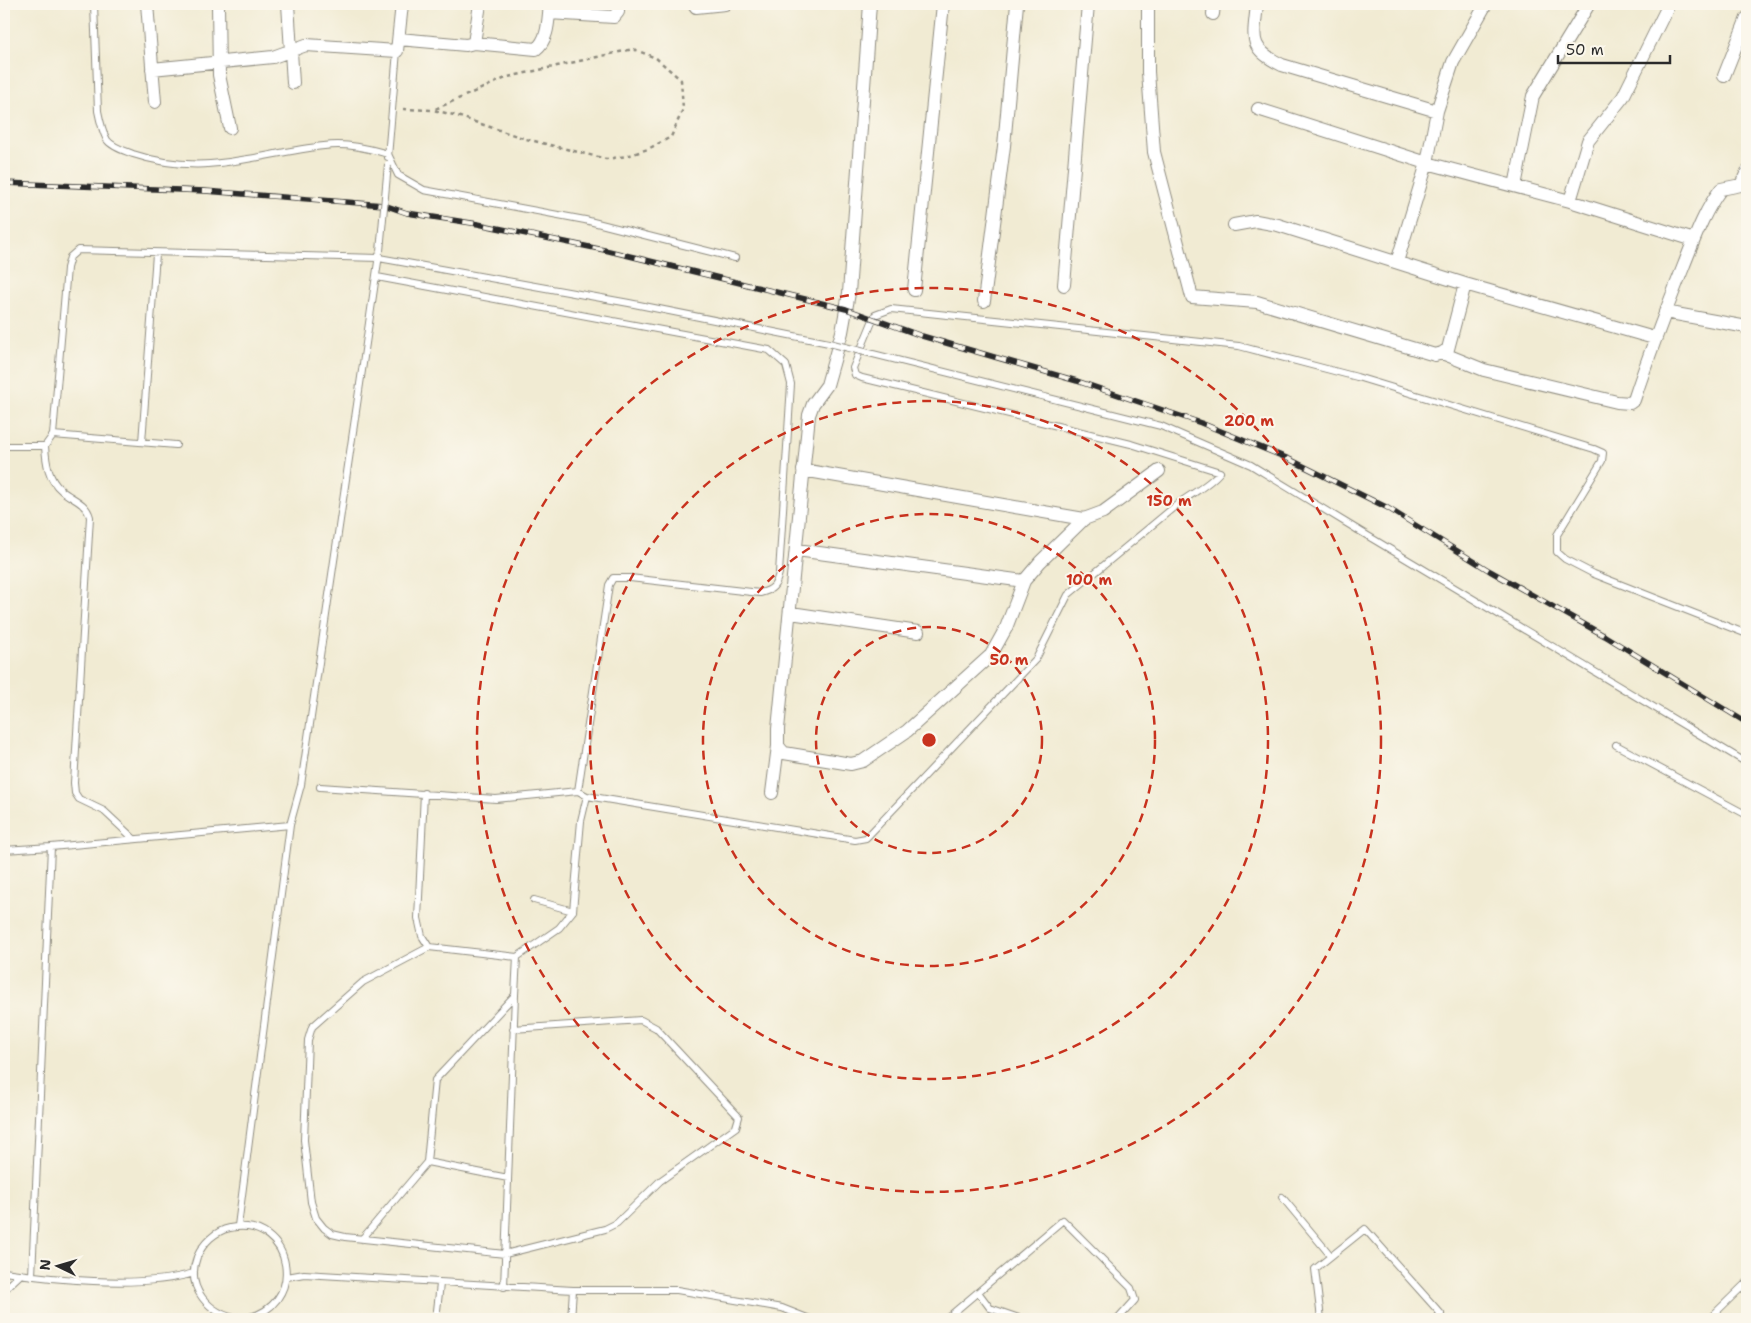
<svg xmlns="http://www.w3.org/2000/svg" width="1751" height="1323" font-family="'Shantell Sans',sans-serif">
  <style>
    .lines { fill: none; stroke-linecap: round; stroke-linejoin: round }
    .service-casing { stroke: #8e8b7f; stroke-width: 8 }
    .minor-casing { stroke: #8e8b7f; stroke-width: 14 }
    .path { stroke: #8e8b7f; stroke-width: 2.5; stroke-dasharray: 4 4; stroke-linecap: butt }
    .service { stroke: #fff; stroke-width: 6 }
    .minor { stroke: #fff; stroke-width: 12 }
    .rail-casing { stroke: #2b2b2b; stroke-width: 5.5 }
    .rail { stroke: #fbf7ec; stroke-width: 4; stroke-dasharray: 11; stroke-linecap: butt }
    .service-bridge-casing { stroke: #8e8b7f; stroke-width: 8; stroke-linecap: butt }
    .service-bridge { stroke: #fff; stroke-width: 6 }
    .ring { fill: none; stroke: #c8321e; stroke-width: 2.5; stroke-dasharray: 9 6 }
    .centre { fill: #c8321e; stroke: #fbf7ec; stroke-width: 2.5 }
    .ring-label { font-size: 15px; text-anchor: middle; font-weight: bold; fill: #c8321e; stroke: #fbf7ec; stroke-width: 4; stroke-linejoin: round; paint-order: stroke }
  </style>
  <rect width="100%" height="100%" fill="#fbf7ec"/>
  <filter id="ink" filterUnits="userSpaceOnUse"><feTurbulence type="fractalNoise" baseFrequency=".02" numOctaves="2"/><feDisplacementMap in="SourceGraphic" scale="10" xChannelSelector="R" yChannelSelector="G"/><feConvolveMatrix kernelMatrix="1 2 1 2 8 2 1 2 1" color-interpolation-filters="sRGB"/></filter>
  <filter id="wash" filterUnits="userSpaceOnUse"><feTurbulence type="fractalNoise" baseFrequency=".0096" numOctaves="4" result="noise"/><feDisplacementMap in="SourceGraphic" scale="20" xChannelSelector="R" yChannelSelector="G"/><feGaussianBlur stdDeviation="1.12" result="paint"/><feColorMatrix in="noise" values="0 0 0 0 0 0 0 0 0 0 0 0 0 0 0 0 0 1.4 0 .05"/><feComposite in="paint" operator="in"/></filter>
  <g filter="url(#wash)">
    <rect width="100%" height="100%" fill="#f1ebd3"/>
  </g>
  <g filter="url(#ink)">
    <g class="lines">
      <g class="service-casing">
        <path id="service" d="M94,4L98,111C100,121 102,131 107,140C112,147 125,151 133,154C205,178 255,154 324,146C347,143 367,148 388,154L398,175L424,190L585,220L735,258
          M388,157L397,51
          M377,277L769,350L786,365L791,384L779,573C776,586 773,590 760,593L630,578H613L609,585L578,791
          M53,435L176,445
          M142,442L156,254
          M4,446H45L53,435L67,268L70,257L78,250L379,258L629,303L829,343
          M45,446C46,462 48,479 61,490C71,499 86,502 90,517L74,783L75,793L79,799L104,811L134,839
          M1358,530L1747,763
          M1616,745L1747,815
          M320,787L496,799L578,791L587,796L581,821L573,911L534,900
          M424,793L418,918L422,936L429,947
          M587,796L855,840L866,838L1036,659L1068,595L1179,503C1194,492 1208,486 1220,472L1131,444L862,378L855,375L853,368L875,315L891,309L1239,346L1357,377L1594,449L1603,453L1602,461L1557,535V552L1565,559L1594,574L1747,634
          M4,850L51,847
          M517,957L559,928L573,911
          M513,1029L641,1020L656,1028L739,1117L736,1127L660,1181L617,1223L605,1229L505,1254L345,1237L332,1234L324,1228L316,1218L311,1202L304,1140L308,1040L312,1027L363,982L429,947L517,957L515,995
          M1282,1197L1331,1256
          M238,1226L290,825L301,785L379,255
          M362,1239L427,1162
          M4,1272C59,1280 140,1289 194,1273
          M32,1276L51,847L290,825
          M287,1277L304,1274L573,1290H677L782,1308L810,1319
          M504,1287L515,995L435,1080L427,1162L508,1178
          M4,1290L21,1274
          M978,1292L990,1308L1022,1319
          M239,1319C210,1314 185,1289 197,1257C203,1243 215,1231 230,1228C293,1215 311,1310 240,1319
          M436,1319L440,1284
          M571,1319L573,1290
          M946,1319L1063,1220L1131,1288L1135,1300L1118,1319
          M1321,1319L1315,1269L1365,1229L1441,1314L1436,1319
          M1709,1319L1747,1282"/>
      </g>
      <g class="minor-casing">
        <path id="minor" d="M147,4L155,102
          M218,4L219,75L230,128
          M288,4L293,83
          M694,4L696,7L725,4
          M870,4L849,293L842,332L827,385L813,404L809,415L778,729V746L784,753L851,764L863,761L907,731L991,655L1006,628L1024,581L1040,562L1084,519L1103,512L1159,471
          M1148,4V72L1154,152L1192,297L1257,302L1435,355L1442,353L1484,370L1617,402L1630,403L1634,400C1649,354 1666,310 1684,265C1694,240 1704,211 1721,189L1741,185L1747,172
          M1257,4C1254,38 1247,48 1282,65L1437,111
          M549,13L614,17L618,12V4
          M1213,14L1214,4
          M399,39L466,45L474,43L480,4
          M474,43L536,49C549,39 548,19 550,4
          M152,69L273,57L306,45L397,51L402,4
          M1724,76L1747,18
          M1258,109L1427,163L1570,201L1694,240
          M1515,186L1533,96L1589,4
          M1570,201L1588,141L1623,97L1669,4
          M1234,225L1256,221L1278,225L1465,284L1654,338
          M1397,262L1427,163L1437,111L1453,62L1486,4
          M1064,285L1088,4
          M914,290L943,4
          M984,301L1004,146L1017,4
          M1665,312L1747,327
          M1442,353L1448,349L1465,284
          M803,470L1084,519
          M797,550L1024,581
          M791,613L918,632
          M772,793L778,746"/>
      </g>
      <path class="path" d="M403,109L433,110L454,115L526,139L606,159L627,156L648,149L671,137L683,109L681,80L656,58L633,49L508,77L433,110"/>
      <use href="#service" class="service"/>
      <use href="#minor" class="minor"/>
      <g class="rail-casing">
        <path id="rail" d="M4,183L205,191L384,205L407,213L478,224L609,251L846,309L922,336L1077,381L1201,423L1289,459L1386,507L1490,571L1605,636L1747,723"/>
      </g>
      <use href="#rail" class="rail"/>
      <g class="service-bridge-casing">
        <path id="service-bridge" d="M380,251L388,164
          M829,343L1161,426L1251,465L1358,530"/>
      </g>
      <use href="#service-bridge" class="service-bridge"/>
    </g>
  </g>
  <g class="ring">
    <circle cx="929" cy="740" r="113"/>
    <circle cx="929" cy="740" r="226"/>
    <circle cx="929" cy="740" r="339"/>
    <circle cx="929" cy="740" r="452"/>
  </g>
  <circle cx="929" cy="740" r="8" class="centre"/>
  <g class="ring-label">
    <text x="1249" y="426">200 m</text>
    <text x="1169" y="506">150 m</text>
    <text x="1089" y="585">100 m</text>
    <text x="1009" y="665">50 m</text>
  </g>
  <rect width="1751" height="1323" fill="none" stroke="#fbf7ec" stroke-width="20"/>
  <g transform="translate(58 1266) rotate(275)" stroke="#fbf7ec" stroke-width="4" paint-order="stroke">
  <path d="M0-4L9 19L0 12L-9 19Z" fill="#2b2b2b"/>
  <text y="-8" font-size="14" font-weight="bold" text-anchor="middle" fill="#2b2b2b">N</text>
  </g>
  <path d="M1558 55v8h112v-8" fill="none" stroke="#2b2b2b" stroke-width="2.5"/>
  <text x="1566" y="55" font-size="15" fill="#2b2b2b" stroke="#fbf7ec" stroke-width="4" paint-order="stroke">50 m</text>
</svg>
